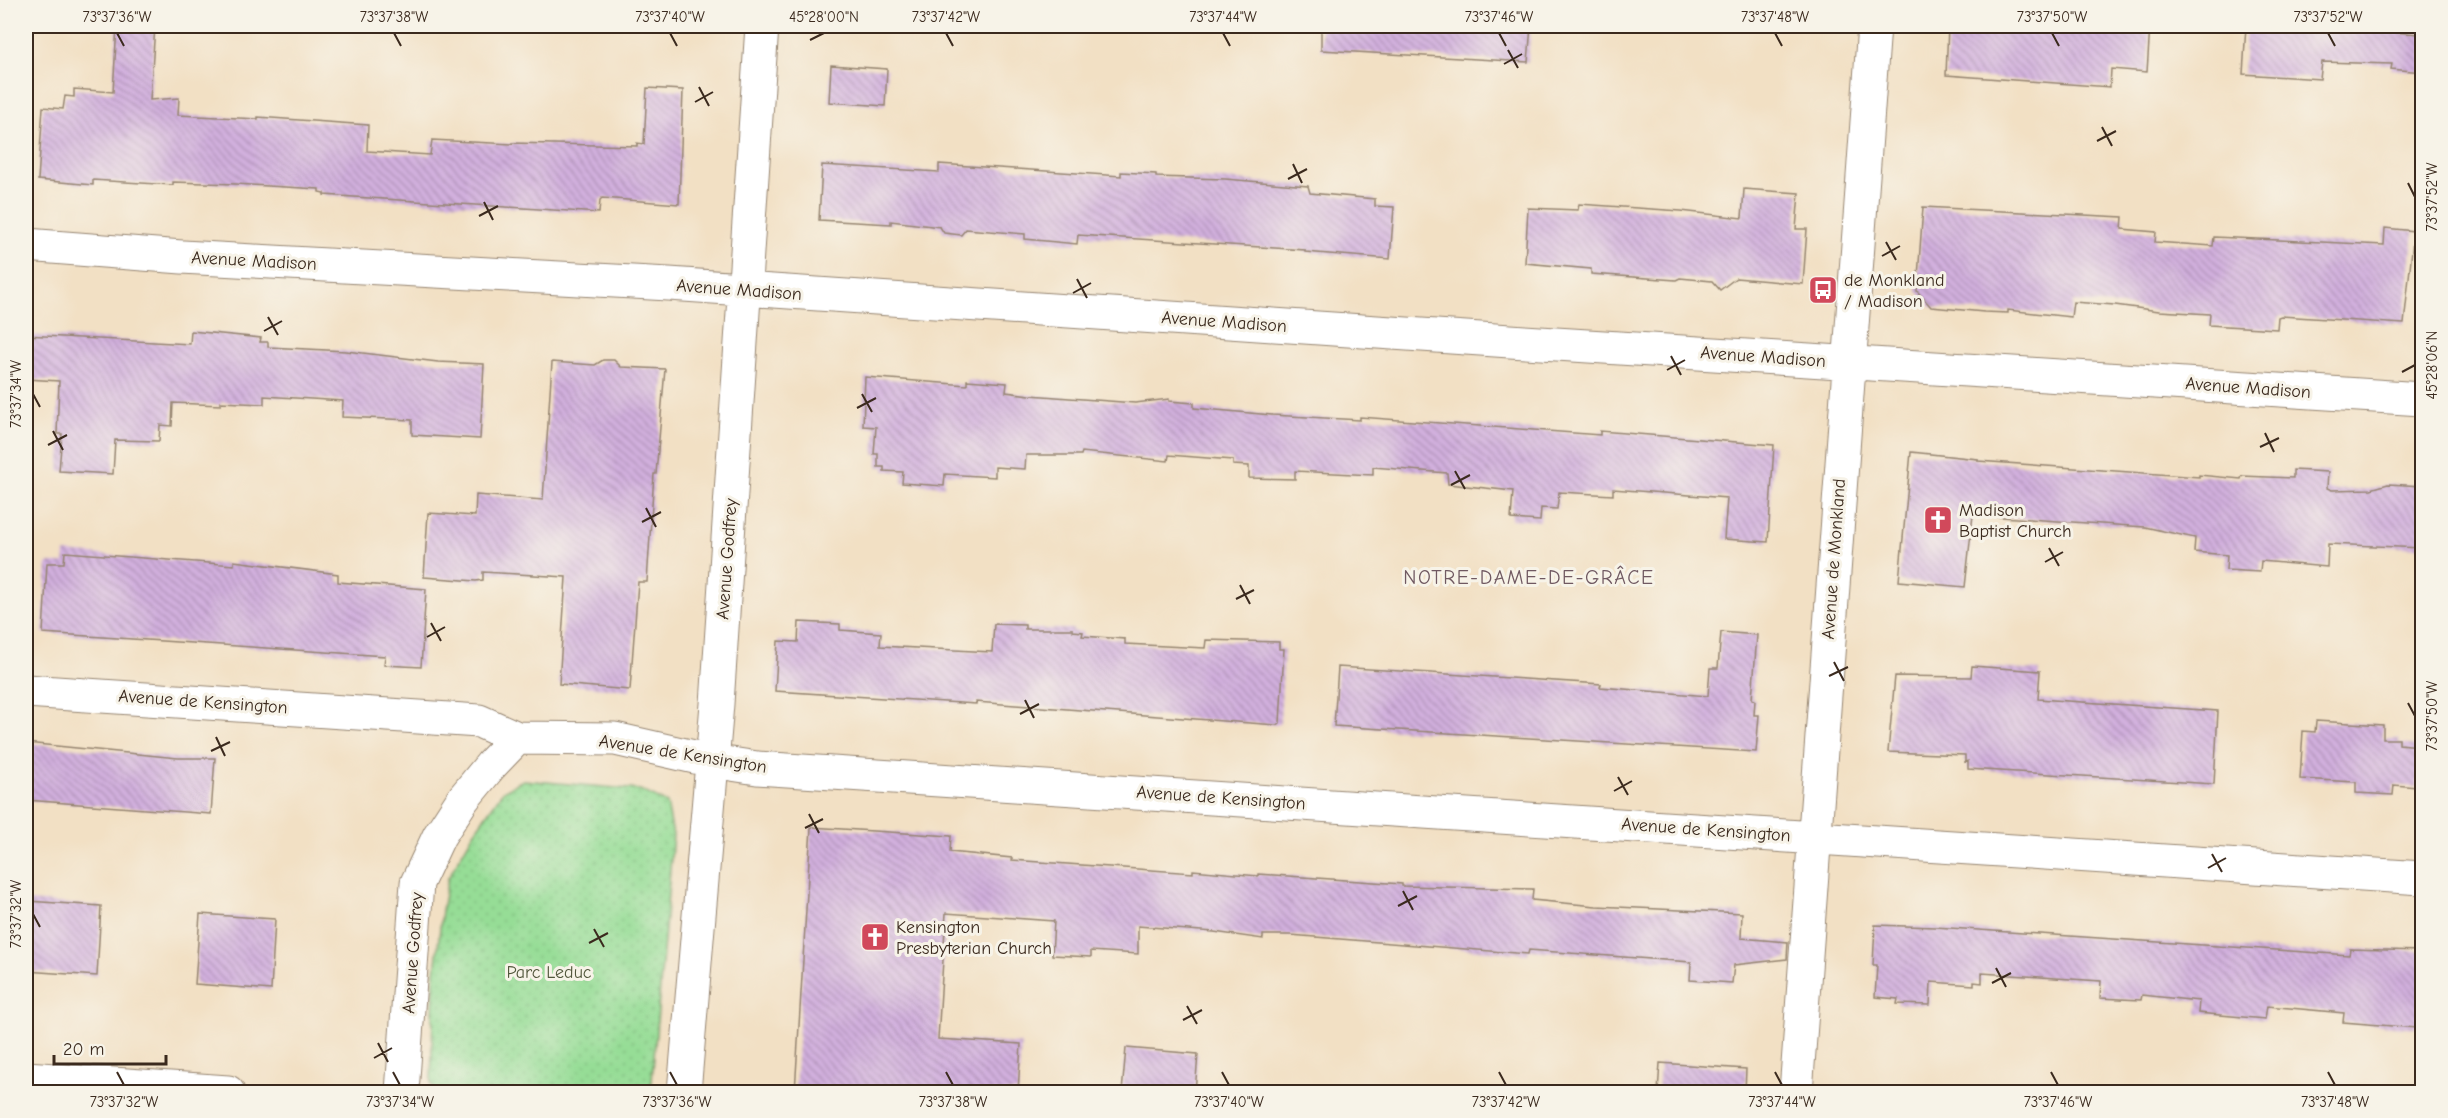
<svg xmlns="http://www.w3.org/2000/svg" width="2448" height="1118" font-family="'Comic Neue',sans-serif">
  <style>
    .grass { fill: url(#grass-dots); stroke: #68845a; stroke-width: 1.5 }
    .building { fill: url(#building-back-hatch) }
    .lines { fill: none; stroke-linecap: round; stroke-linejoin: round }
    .minor-casing { stroke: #968571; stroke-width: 35 }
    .minor { stroke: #fff; stroke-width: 33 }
    .ticks { fill: none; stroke: #3b2a1e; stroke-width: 2 }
    .labels { text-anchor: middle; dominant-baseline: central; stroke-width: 6; stroke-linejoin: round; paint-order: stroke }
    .street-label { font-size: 18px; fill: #3b2a1e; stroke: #f7f3e8 }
    .poi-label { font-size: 18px; fill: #3b2a1e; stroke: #f7f3e8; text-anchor: start }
    .park-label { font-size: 18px; fill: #52573c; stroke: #f7f3e8 }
    .neighbourhood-label { font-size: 20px; letter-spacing: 1.5px; fill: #705961; stroke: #f7f3e8 }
    .neatline { fill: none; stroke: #3b2a1e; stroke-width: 2 }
    .ticks-label { font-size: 15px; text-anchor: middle; fill: #3b2a1e }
  </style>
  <defs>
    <pattern id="grass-dots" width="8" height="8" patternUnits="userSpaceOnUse" patternTransform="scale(1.5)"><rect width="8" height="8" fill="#96dd96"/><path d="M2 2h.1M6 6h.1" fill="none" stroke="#82be81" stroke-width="1.8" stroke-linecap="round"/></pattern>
    <pattern id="building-back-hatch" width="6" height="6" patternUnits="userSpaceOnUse" patternTransform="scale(1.5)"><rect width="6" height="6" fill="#d2b0de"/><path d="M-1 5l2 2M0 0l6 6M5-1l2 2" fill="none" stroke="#ac8fb3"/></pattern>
  </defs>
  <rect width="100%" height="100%" fill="#f7f3e8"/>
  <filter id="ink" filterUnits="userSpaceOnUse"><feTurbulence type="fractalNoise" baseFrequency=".0167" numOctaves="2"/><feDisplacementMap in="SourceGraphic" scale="12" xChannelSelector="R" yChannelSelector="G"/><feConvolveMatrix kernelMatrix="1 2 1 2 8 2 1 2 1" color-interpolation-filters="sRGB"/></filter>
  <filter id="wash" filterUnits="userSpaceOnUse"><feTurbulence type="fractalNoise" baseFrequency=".008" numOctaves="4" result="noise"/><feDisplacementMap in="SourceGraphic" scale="24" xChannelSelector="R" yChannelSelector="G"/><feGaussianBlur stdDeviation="1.35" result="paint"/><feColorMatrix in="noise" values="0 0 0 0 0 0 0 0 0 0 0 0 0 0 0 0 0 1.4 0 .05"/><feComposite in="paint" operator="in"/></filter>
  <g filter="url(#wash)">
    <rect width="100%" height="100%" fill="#f2e0c4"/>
    <path class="grass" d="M523,780L640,790L667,803L673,835L651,1092H437L431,1084L434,982L442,910L448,878L473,834L503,791Z"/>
    <g id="blocks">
      <path class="building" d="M117,26H155L150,100L179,98L178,115L258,119V117L368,125L367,151L430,155L432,140L512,144V143L637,146V143L644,144L647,88L683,90L679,204L602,198L600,200L599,213L324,195V193L319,192V189L236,184L173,182V185L93,180V185L38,180L43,107L63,109L65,96L74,97V89L113,92Z
        M1321,26H1531L1528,62L1321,50Z
        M1948,26H2150L2147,72L2111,69L2110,87L1946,75Z
        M2246,26H2324V28L2422,34V72L2391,69L2392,64L2322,62L2320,79L2243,74Z
        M831,65L887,69L885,106L829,102Z
        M939,164L1121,176V172L1156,174V177L1225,179L1308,186L1310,193L1375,199V206L1394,207L1390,259L1305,252V250L1078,235L1077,244L1025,239V234L966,229L961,235L944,233L940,227L891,221V224L819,220L822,165L939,172Z
        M1744,189L1799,193L1796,229H1807L1803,284L1736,278L1720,290L1712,281L1680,278L1676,280L1591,274V269L1525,263L1528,208L1578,210L1579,204L1681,211L1742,218Z
        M1923,207L2123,217L2122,229L2156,232L2155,242L2213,246L2214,237L2384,245L2385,228L2414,231L2404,324L2281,316L2278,317L2277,329L2209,325L2210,314L2159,311L2115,305L2073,302L2071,317L2008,310V313L1984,312L1931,307L1917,291Z
        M191,331L261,338L260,342H268V347L346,351L438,362L484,364L480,439L412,435V420L342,417L343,401L264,396V404L221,402V405L173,403L172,426L160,425L159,441L115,440L113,474L59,471L62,434H57L59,381L26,379V335L190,344Z
        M603,360H614L621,367L665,369L656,474H654L647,582H638L630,690L559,684L566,577L483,572V580L476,581L424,577L428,513L475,516L476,495L543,500L552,362L595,365Z
        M865,377L967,385V380L1007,383L1006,392L1030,395L1135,403L1169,399V401L1194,403V408L1272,415L1360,420V417L1600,435V431L1774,445L1768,542L1724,539L1727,498L1613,489V495L1559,492L1557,509L1541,508L1540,521L1511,519L1513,491L1448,484L1447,473L1373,467V475L1295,471V479L1249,478V466L1233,465V460L1169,455L1168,461L1082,452L1081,455H1026L1025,469L995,467V477L945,474L944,486L902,483L903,472L884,471V467H878V454H874L876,427L863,426Z
        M1911,452L1978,459V461L2199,477V475L2241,479L2242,476L2293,478V470L2328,472L2327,488L2332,490L2371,489L2388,484L2422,486V548L2328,544L2327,567L2261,561L2260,572L2226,570L2227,555L2194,552L2195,538L2145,527L1973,515L1965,587L1899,581Z
        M65,552L234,565V561L338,574V582L426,589L421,667L384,665L385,656L43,633L47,563H64Z
        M799,622L840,624V630L881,633L880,646L992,652L994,624L1025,625V629H1073V631L1083,632L1082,636L1125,639V644L1205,648L1206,640L1279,642V649H1284L1280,723L1277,725L1196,719L976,702V704L775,691L778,641L798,642Z
        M1721,632L1757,635L1752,699L1755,700L1754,715H1759L1756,752L1334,726L1338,667L1601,684L1600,687L1708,696L1710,668H1718Z
        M1972,666L2040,671L2038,699L2218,711L2214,784L1968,769V761L1965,762V755L1888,752L1895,676L1971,677Z
        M2316,721L2383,725V739H2399V744L2420,746L2417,787L2394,785L2393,795L2356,793V782L2300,779L2303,731L2315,732Z
        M26,743L178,758H215L211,814L26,800Z
        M811,827L951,836L950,852L1012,858V860L1193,873V870L1258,876V874L1402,884V886L1533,889L1532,900L1596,906L1742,913L1741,938L1788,942L1787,959L1734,965L1732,983L1690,980L1691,962L1529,950L1528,954L1290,935H1263V939L1214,932L1138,926V954L1091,951V957L1052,955L1054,921L946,913L938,1039L1021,1044L1018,1092H795Z
        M27,901L101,906L97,976L26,971Z
        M200,914L275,919L271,990L195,984Z
        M1875,925L1935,927L2349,955L2350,949L2421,951L2422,989L2421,1017H2418L2417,1028L2343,1022L2344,1013L2267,1006L2265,1019L2198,1013L2199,1001L2142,995L2141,1000L2100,998L2101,981L1982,973V983L1974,982V985L1931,982L1930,1005L1897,1004L1898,999L1875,997L1877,965H1873Z
        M1126,1048L1198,1054L1195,1092H1122Z
        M1660,1063L1746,1069L1745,1092H1658Z"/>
    </g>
  </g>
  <g filter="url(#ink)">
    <use href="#blocks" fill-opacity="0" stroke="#968571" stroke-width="1.5"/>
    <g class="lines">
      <g class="minor-casing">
        <path id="minor" d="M26,245L182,257L669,284L1510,341L2422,399
          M26,691L479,721L517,738L615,739L712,761L757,768L2422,878
          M26,1078L228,1092
          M402,1092L417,883L439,836L463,799L491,765L517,738
          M684,1092L717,704L762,26
          M1796,1092L1874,26"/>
      </g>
      <use href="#minor" class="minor"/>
    </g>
  </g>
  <path class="ticks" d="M117,33L124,46M394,33L401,46M670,33L677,46M946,33L953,46M1223,33L1230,46M1499,33L1506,46M1775,33L1782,46M2052,33L2059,46M2328,33L2335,46M810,40L824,33M1508,50L1518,68M1504,64L1522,54M699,87L709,106M695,102L713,92M2102,127L2112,146M2097,141L2116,131M1293,164L1302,183M1288,179L1307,169M2408,183L2415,197M484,202L493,220M479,216L498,206M1886,242L1896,260M1882,256L1900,246M1077,279L1087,298M1073,293L1091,283M268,317L278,335M264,331L282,321M1671,356L1681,375M1667,370L1685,360M2402,372L2415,365M33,394L40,407M862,394L872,412M857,408L876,398M53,431L63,450M2265,433L2274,452M48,445L67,435M2260,447L2279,438M1455,471L1465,489M1451,485L1470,475M646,508L656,527M642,522L661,512M2049,548L2059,566M2045,562L2063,552M1240,585L1250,604M1236,599L1254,590M431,623L441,641M427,637L445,627M1834,662L1844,681M1829,676L1848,667M1025,700L1034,718M2408,703L2415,716M1020,714L1039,704M216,737L225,756M211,751L230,742M1618,777L1628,795M1614,791L1632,781M809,814L819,833M805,828L823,819M2212,854L2222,872M2208,868L2226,858M1403,891L1413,910M1398,906L1417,896M33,914L40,927M594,929L604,947M589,943L608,933M1996,968L2006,987M1992,983L2011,973M1187,1006L1197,1024M1183,1020L1202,1010M378,1043L388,1062M374,1058L392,1048M117,1072L124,1085M393,1072L400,1085M670,1072L677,1085M946,1072L953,1085M1222,1072L1229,1085M1499,1072L1506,1085M1775,1072L1782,1085M2051,1072L2058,1085M2328,1072L2335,1085"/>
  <defs>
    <g id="bus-square" transform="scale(1.5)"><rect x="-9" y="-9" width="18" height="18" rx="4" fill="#d1495b" stroke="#f7f3e8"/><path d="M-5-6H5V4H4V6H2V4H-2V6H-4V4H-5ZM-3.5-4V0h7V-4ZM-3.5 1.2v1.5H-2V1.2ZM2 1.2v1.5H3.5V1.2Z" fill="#fff"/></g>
    <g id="church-square" transform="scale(1.5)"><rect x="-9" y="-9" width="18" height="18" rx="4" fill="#d1495b" stroke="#f7f3e8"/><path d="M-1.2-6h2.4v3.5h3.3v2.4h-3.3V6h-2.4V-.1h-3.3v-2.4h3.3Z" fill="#fff"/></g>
  </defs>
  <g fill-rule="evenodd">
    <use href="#bus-square" x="1823" y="290"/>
    <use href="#church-square" x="1938" y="520"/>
    <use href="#church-square" x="875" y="937"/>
  </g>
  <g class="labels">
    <g class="street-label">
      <text transform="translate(254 261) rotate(3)">Avenue Madison</text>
      <text transform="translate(739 290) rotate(4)">Avenue Madison</text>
      <text transform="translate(1224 322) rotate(4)">Avenue Madison</text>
      <text transform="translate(1763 357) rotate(4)">Avenue Madison</text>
      <text transform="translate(2248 388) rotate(4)">Avenue Madison</text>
      <text transform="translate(727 559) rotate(-86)">Avenue Godfrey</text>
      <text transform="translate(1834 559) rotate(-86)">Avenue de Monkland</text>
      <text transform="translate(203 702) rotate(4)">Avenue de Kensington</text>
      <text transform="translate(683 754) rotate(9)">Avenue de Kensington</text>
      <text transform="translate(1221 798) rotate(4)">Avenue de Kensington</text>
      <text transform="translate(1706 830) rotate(4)">Avenue de Kensington</text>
      <text transform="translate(413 953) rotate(-86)">Avenue Godfrey</text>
    </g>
    <g class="poi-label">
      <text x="1844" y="280">de Monkland<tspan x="1844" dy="21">/ Madison</tspan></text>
      <text x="1959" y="510">Madison<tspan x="1959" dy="21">Baptist Church</tspan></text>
      <text x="896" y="927">Kensington<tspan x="896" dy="21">Presbyterian Church</tspan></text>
    </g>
    <g class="park-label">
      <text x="549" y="972">Parc Leduc</text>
    </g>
    <g class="neighbourhood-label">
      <text x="1529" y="577">NOTRE-DAME-DE-GRÂCE</text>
    </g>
  </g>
  <rect width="2448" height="1118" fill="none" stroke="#f7f3e8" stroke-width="66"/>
  <path d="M54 1055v9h112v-9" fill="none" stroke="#3b2a1e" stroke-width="3"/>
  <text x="63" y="1055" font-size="18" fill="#3b2a1e" stroke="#f7f3e8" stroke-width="4.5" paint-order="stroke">20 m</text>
  <rect x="33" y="33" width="2382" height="1052" class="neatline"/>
  <g class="ticks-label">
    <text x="117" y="22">73°37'36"W</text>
    <text x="394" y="22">73°37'38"W</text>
    <text x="670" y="22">73°37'40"W</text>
    <text x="824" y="22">45°28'00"N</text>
    <text x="946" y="22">73°37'42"W</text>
    <text x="1223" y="22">73°37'44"W</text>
    <text x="1499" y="22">73°37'46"W</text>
    <text x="1775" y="22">73°37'48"W</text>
    <text x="2052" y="22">73°37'50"W</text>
    <text x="2328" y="22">73°37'52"W</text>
    <text transform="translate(2432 197) rotate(-90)" y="5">73°37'52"W</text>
    <text transform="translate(2432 365) rotate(-90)" y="5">45°28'06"N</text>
    <text transform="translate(16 394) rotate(-90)" y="5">73°37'34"W</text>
    <text transform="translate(2432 716) rotate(-90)" y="5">73°37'50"W</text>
    <text transform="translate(16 914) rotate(-90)" y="5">73°37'32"W</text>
    <text x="124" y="1107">73°37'32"W</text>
    <text x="400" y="1107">73°37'34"W</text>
    <text x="677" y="1107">73°37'36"W</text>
    <text x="953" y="1107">73°37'38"W</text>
    <text x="1229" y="1107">73°37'40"W</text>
    <text x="1506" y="1107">73°37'42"W</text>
    <text x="1782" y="1107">73°37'44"W</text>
    <text x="2058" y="1107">73°37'46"W</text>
    <text x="2335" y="1107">73°37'48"W</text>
  </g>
</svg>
